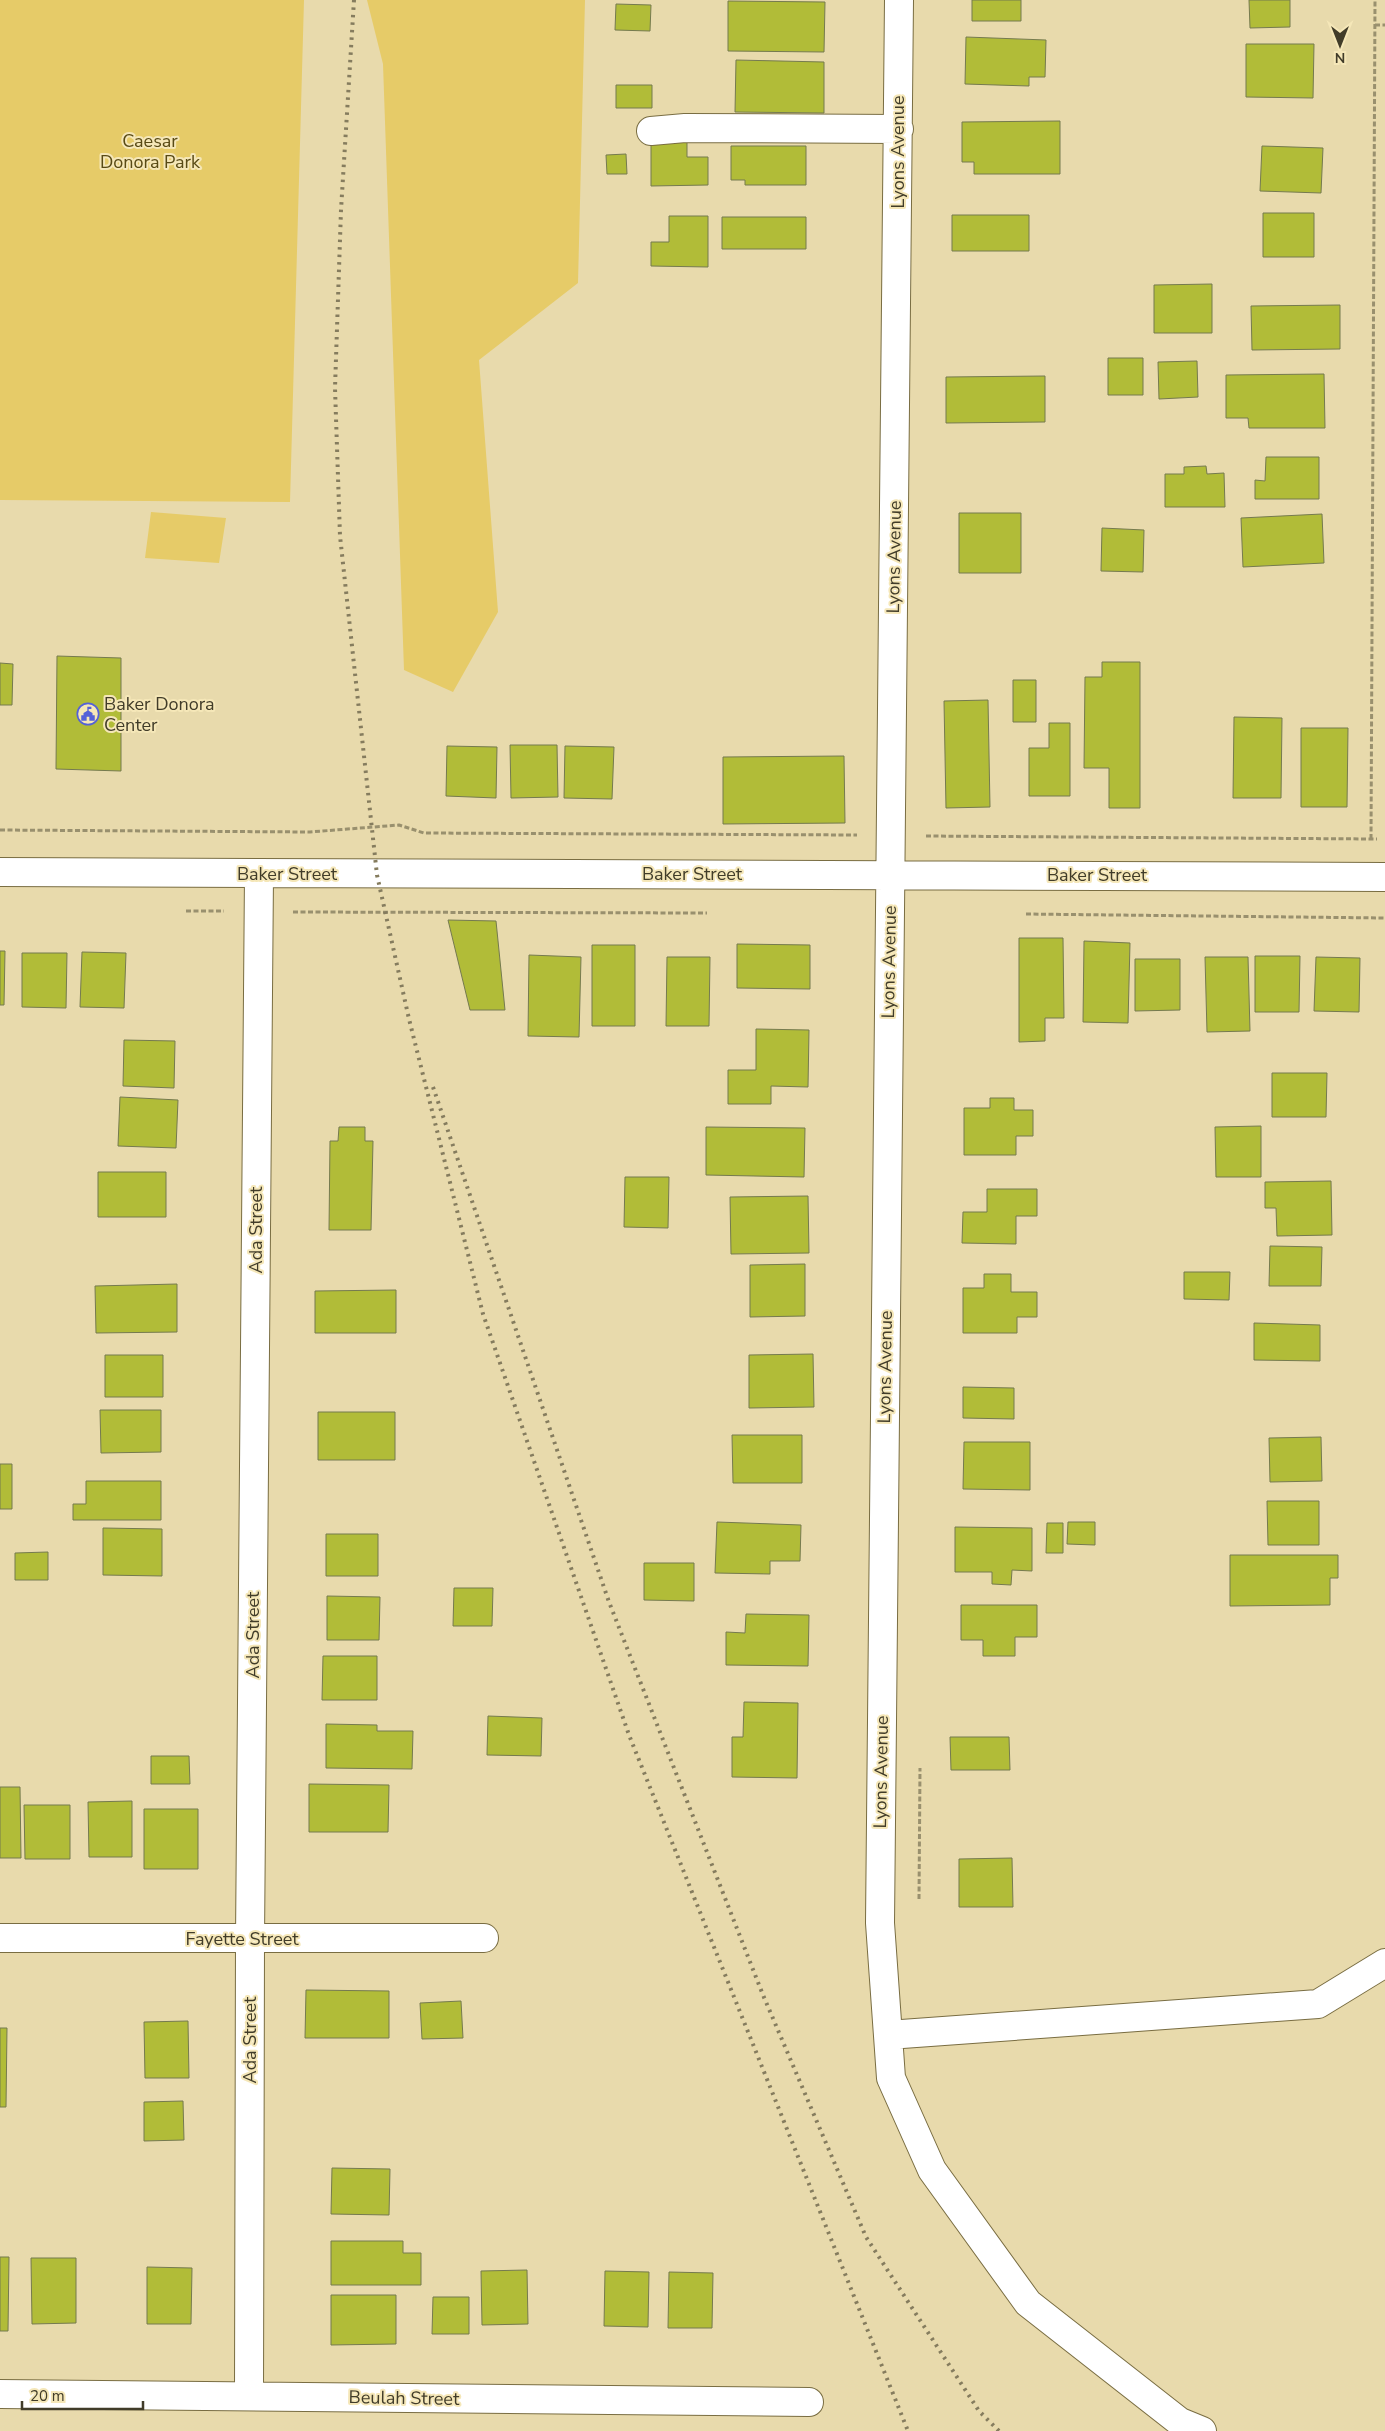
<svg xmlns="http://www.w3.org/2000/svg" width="1385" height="2431" font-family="'Nunito Sans',sans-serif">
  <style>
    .green { fill: #e6cb68 }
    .building { fill: #b1bc38; stroke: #757a4f }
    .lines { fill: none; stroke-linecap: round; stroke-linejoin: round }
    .minor-casing { stroke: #796d42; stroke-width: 30 }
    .path { stroke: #99906e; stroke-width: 3; stroke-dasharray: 5 2.5; stroke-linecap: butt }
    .minor { stroke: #fff; stroke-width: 28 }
    .rail { stroke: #857c5e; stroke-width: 4; stroke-dasharray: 2.5 5; stroke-linecap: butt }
    .labels { text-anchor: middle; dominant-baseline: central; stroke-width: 4; stroke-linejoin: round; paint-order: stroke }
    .park-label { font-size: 18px; fill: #584a15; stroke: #f5e7b8 }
    .street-label { font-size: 18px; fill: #413c29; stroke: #f5e7b8 }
    .poi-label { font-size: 18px; fill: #413c29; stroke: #f5e7b8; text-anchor: start }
  </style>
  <rect width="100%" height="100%" fill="#e8daac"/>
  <path class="green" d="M0,0H304L290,502L0,500Z
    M367,0H585L578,283L479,360L498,612L453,692L404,670L383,64Z
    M151,512L226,518L219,563L145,558Z"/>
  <path class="building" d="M972,0H1021V21H972Z
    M1249,0H1290V27L1250,28Z
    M728,1L825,2L824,52L728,51Z
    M616,4L651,5L650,31L615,30Z
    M966,37L1046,40L1045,77H1029V86L965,84Z
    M1246,44H1314L1313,98L1246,97Z
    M736,60L824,62V113L735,112Z
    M616,85H652V108H616Z
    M1060,121V174H974V162H962V122Z
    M651,139H687V157H708V185L651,186Z
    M731,146H806V185H745V180H731Z
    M1262,146L1323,148L1321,193L1260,191Z
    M626,154L627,174H607L606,155Z
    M1263,213H1314V257H1263Z
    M952,215H1029V251H952Z
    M669,216H708V267L651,266V242H669Z
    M722,217H806V249H722Z
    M1212,284V333H1154V285Z
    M1340,305V349L1252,350L1251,306Z
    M1108,358H1143V395H1108Z
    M1197,361L1198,397L1159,399L1158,362Z
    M1324,374L1325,428H1249L1248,418H1226V375Z
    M1045,376V422L946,423V377Z
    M1266,457H1319V499H1255V480L1265,481Z
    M1206,466L1207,474L1224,473L1225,507H1165V474H1184V467Z
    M959,513H1021V573H959Z
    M1322,514L1324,563L1243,567L1241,518Z
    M1102,528L1144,530L1143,572L1101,571Z
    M57,656L121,658V771L56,769Z
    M1102,662H1140V808H1109V768H1084L1085,677H1102Z
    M0,663L13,664L12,705H0Z
    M1013,680H1036V722H1013Z
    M988,700L990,807L946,808L944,701Z
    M1234,717L1282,718L1281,798H1233Z
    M1049,723H1070V796H1029V748H1049Z
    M1301,728H1348L1347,807H1301Z
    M510,745H557L558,797L511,798Z
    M447,746L497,747L496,798L446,796Z
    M565,746L614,747L612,799L564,798Z
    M844,756L845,823L723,824V757Z
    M448,920L496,921L505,1010H470Z
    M1019,938H1063L1064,1018H1045V1041L1019,1042Z
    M1084,941L1130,943L1128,1023L1083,1022Z
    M737,944L810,945V989L737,988Z
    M592,945H635V1026H592Z
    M0,951H5L4,1005H0Z
    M82,952L126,953L124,1008L80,1007Z
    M22,953H67L66,1008L22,1007Z
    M529,955L581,957L579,1037L528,1036Z
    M1255,956H1300L1299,1012H1255Z
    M667,957H710L709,1026H666Z
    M1205,957H1248L1250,1031L1207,1032Z
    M1316,957L1360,958L1359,1012L1314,1011Z
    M1135,959H1180V1010L1135,1011Z
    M756,1029L809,1030L808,1087L771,1086V1104H728V1070H756Z
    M124,1040L175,1041L174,1088L123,1086Z
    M1272,1073H1327L1326,1117H1272Z
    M120,1097L178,1100L176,1148L118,1146Z
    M990,1098H1014V1110H1033V1136H1016V1155H964V1108H990Z
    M1261,1126V1177H1216L1215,1127Z
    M339,1127H365V1141H373L371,1230H329L330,1141H338Z
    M706,1127L805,1128L804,1177L706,1175Z
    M98,1172H166V1217H98Z
    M625,1177H669L668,1228L624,1227Z
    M1331,1181L1332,1235L1277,1236L1276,1208H1265V1182Z
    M987,1189H1037V1216H1016V1244L962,1243L963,1212H987Z
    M808,1196L809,1253L731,1254L730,1197Z
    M1270,1246L1322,1247L1321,1286H1269Z
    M805,1264V1316L750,1317V1265Z
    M1184,1272H1230L1229,1300L1184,1299Z
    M984,1274H1011V1292H1037V1317H1017V1333H963V1288H984Z
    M177,1284V1332L96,1333L95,1286Z
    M396,1290V1333H315V1291Z
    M1254,1323L1320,1325V1361L1254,1360Z
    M813,1354L814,1407L749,1408V1355Z
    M105,1355H163V1397H105Z
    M963,1387L1014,1388V1419L963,1418Z
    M100,1410H161V1452L101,1453Z
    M318,1412H395V1460H318Z
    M732,1435H802V1483H733Z
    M1321,1437L1322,1481L1270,1482L1269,1438Z
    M964,1442H1030V1490L963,1489Z
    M0,1464H12V1509H0Z
    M86,1481H161V1520H73V1504H86Z
    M1267,1501H1319V1545H1268Z
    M717,1522L801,1525L800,1561H770V1574L715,1573Z
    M1068,1522H1095V1545L1067,1544Z
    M1047,1523H1063V1553H1046Z
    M955,1527L1032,1528V1571L1012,1570L1011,1585L992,1584V1572H955Z
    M103,1528L162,1529V1576L103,1575Z
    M326,1534H378V1576H326Z
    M48,1552V1580H15V1553Z
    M1230,1555H1338V1578H1330V1605L1230,1606Z
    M644,1563H694V1601L644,1600Z
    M454,1588H493L492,1626H453Z
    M327,1596L380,1597L379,1640H327Z
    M961,1605H1037V1637H1015V1656H983V1640H961Z
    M746,1614L809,1615L808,1666L726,1665V1632L745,1633Z
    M323,1656H377V1700H322Z
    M744,1702L798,1703L797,1778L732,1777V1737H743Z
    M488,1716L542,1718L541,1756L487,1755Z
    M326,1724L377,1725V1731H413L412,1769L326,1768Z
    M950,1737H1009L1010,1770H951Z
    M151,1756H189L190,1784H151Z
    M309,1784L389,1785L388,1832H309Z
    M0,1787H20L21,1858H0Z
    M132,1801V1857H89L88,1802Z
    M24,1805H70V1859H25Z
    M144,1809H198V1869H144Z
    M1012,1858L1013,1907H959V1859Z
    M306,1990L389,1991V2038H305Z
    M461,2001L463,2038L422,2039L420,2003Z
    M188,2021L189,2078H145L144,2022Z
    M0,2028H7L6,2107H0Z
    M183,2101L184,2140L144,2141V2102Z
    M332,2168L390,2169L389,2215L331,2214Z
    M331,2241H403V2253H421V2285H331Z
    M0,2257H9L8,2331H0Z
    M31,2258H76V2323L32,2324Z
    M147,2267L192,2268L191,2324H147Z
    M527,2270L528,2324L482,2325L481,2271Z
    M605,2271L649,2272L648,2327L604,2326Z
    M669,2272L713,2273L712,2328H668Z
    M331,2295H396V2344L331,2345Z
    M433,2297H469V2334H432Z"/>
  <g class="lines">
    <g class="minor-casing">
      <path id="minor" d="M899,0L880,1923L891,2078L932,2170L1028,2303L1180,2422L1202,2431
        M651,131L685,128L899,129
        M0,872L1385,877
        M0,1938H484
        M888,2035L1318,2004L1385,1963
        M0,2394L809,2402
        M249,2396L250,1940L259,875"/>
    </g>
    <path class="path" d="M1375,25H1385
      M0,830L310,832L399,825L424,833L857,835
      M926,836L1377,839
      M1371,839L1375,0
      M186,911H224
      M293,912L707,913
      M1026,914L1385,918
      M919,1899L920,1768"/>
    <use href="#minor" class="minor"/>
    <path class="rail" d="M354,0L341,210L335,388L340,536L377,875L409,1019L483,1314L629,1735L908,2431
      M433,1087L609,1602L763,1995L866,2237L979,2411L999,2431"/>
  </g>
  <defs>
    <g id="civic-ring" transform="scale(1.125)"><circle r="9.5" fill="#f5e7b8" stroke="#5461d8" stroke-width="1.5"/><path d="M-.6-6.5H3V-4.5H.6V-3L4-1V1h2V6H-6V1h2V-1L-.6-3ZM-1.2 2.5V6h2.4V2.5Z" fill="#5461d8"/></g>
  </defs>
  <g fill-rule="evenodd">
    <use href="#civic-ring" x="88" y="714"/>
  </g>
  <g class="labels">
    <g class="park-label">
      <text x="150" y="141">Caesar<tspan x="150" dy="21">Donora Park</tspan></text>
    </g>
    <g class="street-label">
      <text transform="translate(898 152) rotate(-90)">Lyons Avenue</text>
      <text transform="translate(894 557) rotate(-89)">Lyons Avenue</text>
      <text x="287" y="874">Baker Street</text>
      <text x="692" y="874">Baker Street</text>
      <text x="1097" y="875">Baker Street</text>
      <text transform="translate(889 962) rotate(-89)">Lyons Avenue</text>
      <text transform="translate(256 1230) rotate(-90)">Ada Street</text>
      <text transform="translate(885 1367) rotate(-89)">Lyons Avenue</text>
      <text transform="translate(253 1635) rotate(-90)">Ada Street</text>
      <text transform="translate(881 1772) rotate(-89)">Lyons Avenue</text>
      <text x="242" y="1939">Fayette Street</text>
      <text transform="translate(250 2040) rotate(-90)">Ada Street</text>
      <text transform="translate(404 2398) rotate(1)">Beulah Street</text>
    </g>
    <g class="poi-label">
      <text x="104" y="704">Baker Donora<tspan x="104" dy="21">Center</tspan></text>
    </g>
  </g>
  <g transform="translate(1340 45) rotate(180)" stroke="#f5e7b8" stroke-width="4" paint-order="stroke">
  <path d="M0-4L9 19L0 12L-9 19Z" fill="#413c29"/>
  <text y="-8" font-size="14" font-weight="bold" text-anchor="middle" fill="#413c29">N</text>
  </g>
  <path d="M22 2401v8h121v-8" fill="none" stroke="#413c29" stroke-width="2.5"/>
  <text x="30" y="2401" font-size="15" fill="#413c29" stroke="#f5e7b8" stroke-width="4" paint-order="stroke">20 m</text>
</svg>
